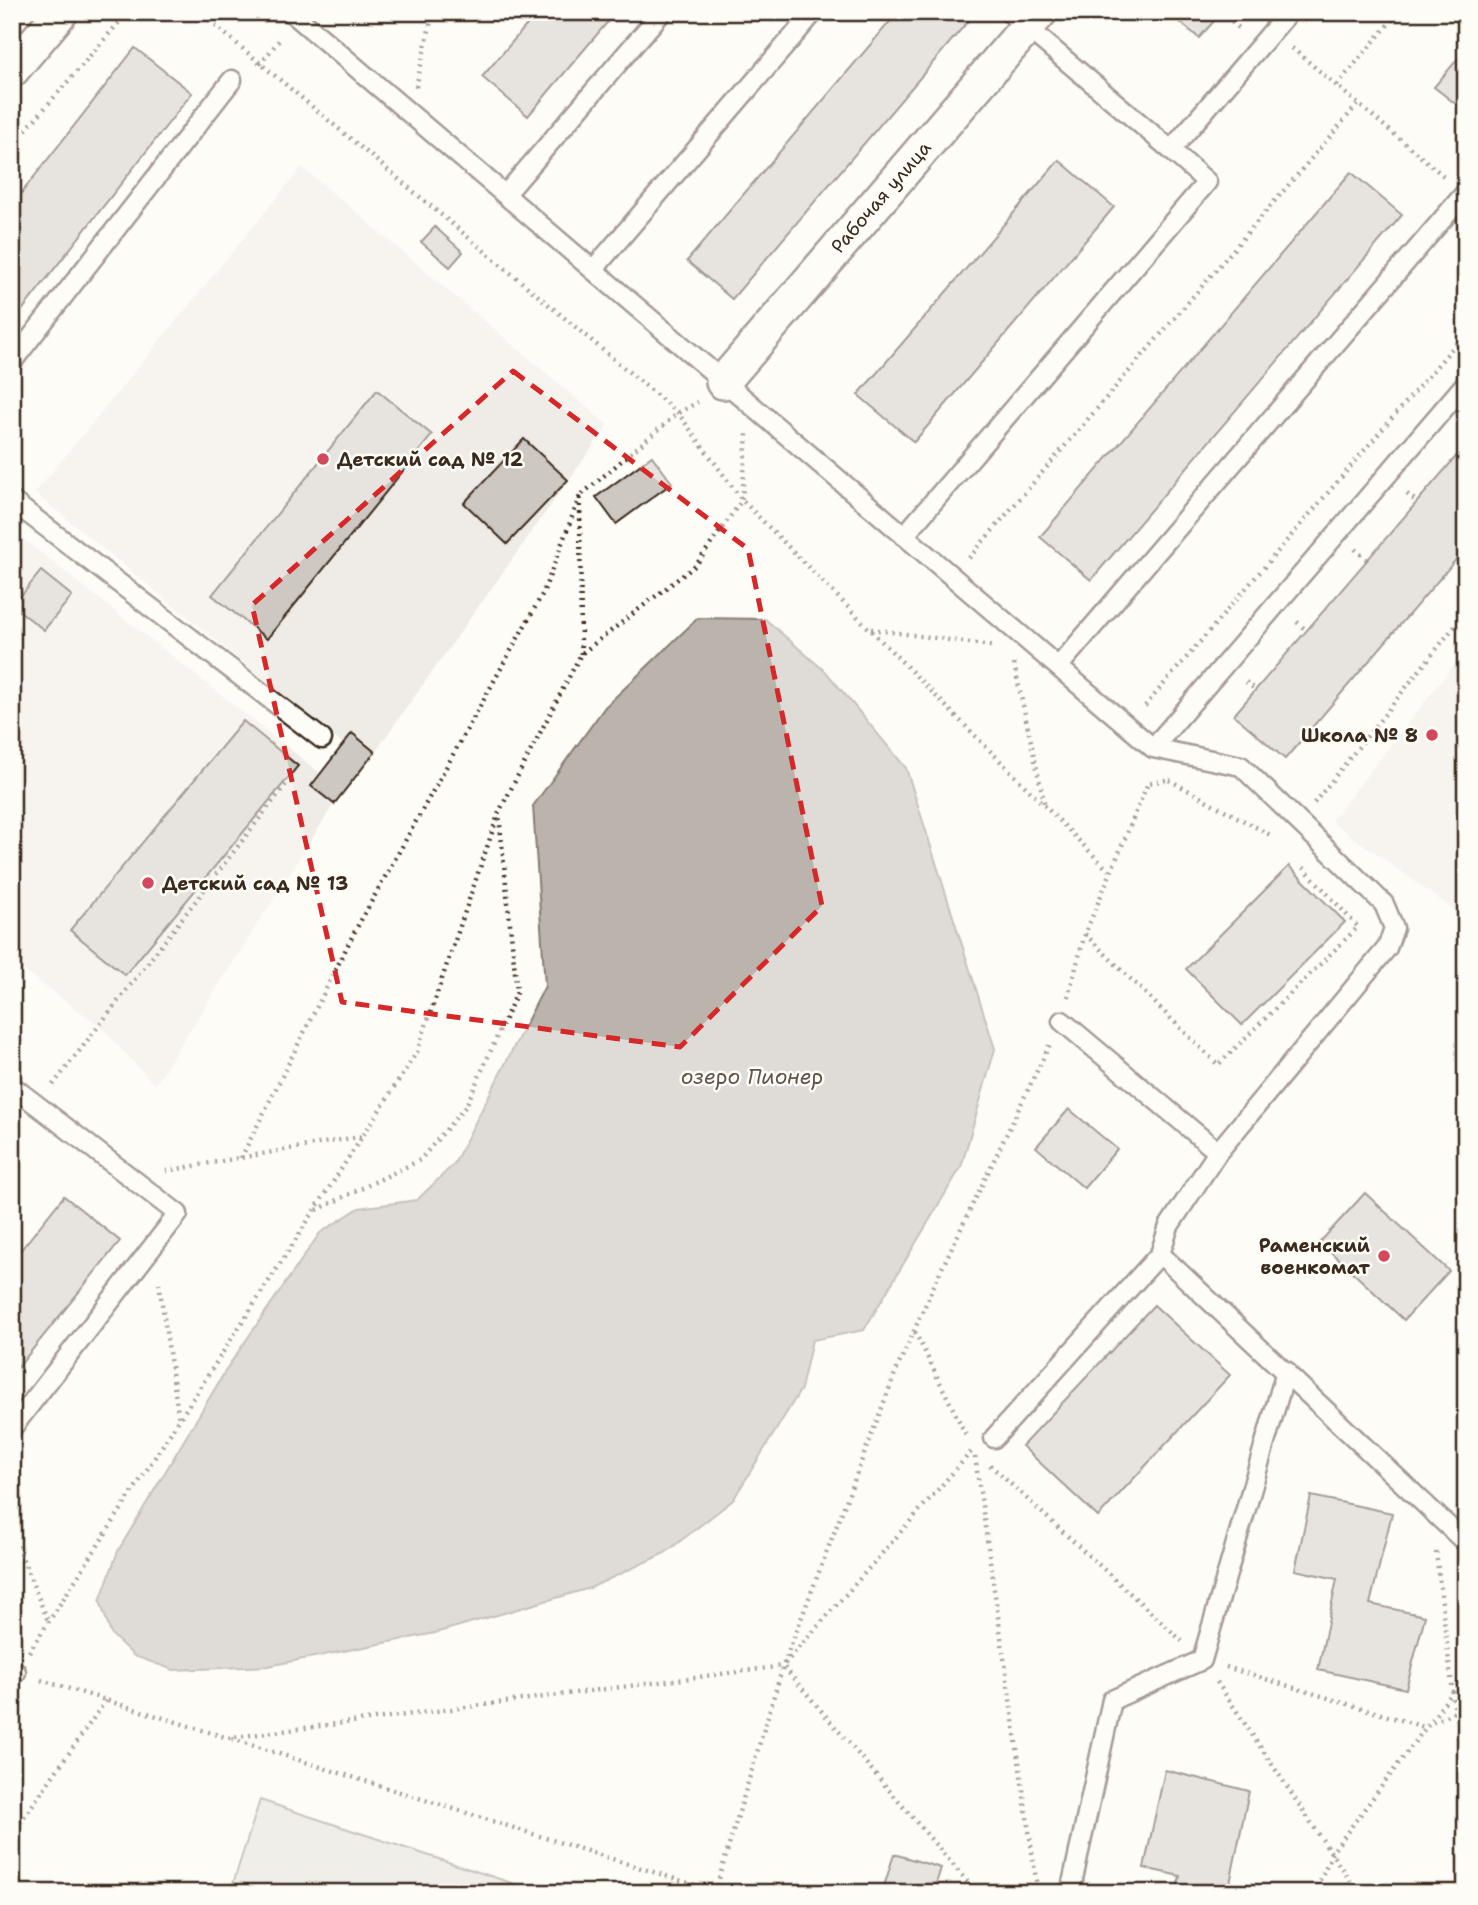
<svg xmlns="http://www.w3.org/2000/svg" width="1478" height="1905" font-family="'Shantell Sans',sans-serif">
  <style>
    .built { fill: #efece7 }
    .green { fill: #e1ded7; stroke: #8e847a; stroke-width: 2 }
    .water { fill: #bbb4ad; stroke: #887d74; stroke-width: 2 }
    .building { fill: #cdc8c2; stroke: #3b2a1e; stroke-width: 2 }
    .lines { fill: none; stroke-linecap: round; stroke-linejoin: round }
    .lane-casing { stroke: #3b2a1e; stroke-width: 23 }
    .street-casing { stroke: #3b2a1e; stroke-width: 38 }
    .path { stroke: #3b2a1e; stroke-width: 4.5; stroke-dasharray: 2 5; stroke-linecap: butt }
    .lane { stroke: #fdfcf7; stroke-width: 18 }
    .street { stroke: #fdfcf7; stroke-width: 33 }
    .marked { fill: none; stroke: #d62828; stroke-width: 5; stroke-dasharray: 14 9; stroke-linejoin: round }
    .poi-dot { fill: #d1495b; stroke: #fdfcf7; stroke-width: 2.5 }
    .labels { text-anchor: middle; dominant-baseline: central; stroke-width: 5; stroke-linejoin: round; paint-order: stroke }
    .street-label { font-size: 19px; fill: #3b2a1e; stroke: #fdfcf7 }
    .poi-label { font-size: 19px; font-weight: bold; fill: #3b2a1e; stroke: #fdfcf7; text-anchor: start }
    .water-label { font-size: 21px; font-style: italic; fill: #615349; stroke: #fdfcf7 }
  </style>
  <rect width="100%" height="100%" fill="#fdfcf7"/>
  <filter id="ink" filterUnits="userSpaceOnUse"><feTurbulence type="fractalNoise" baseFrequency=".0143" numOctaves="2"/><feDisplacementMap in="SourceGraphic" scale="14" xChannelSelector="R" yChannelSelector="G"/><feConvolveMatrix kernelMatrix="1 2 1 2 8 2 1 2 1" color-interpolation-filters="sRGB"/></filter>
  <g filter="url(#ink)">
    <path class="built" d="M302,167L608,425L375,752L352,734L343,744L35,493Z
      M12,530L320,773L311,787L334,804L155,1085L101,1027L12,962Z
      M1466,649V907L1458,913L1331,821Z"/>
    <path class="green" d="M260,1800L542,1893H230Z"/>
    <path class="water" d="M698,618L765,619L827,673L906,768L995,1049L961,1167L864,1330L812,1340L801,1389L733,1500L665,1553L590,1588L435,1633L268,1666L174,1670L134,1656L111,1634L100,1601L118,1551L229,1365L320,1233L359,1208L417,1200L454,1164L545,986L533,806L605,707Z"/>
    <path class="building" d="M538,12H616L528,116L482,77Z
      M898,12L975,13L732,299L687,261Z
      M1168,12H1222L1199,38Z
      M135,48L192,93L12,323V205Z
      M1466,49V112L1434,87Z
      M1059,160L1114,207L914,442L858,395Z
      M1351,172L1402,215L1091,580L1040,537Z
      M435,227L463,252L450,267L421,242Z
      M377,390L432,435L267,639L212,595Z
      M524,439L568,480L507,544L464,503Z
      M1466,445V548L1285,759L1234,715Z
      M652,456L672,483L616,524L596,497Z
      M41,571L72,596L44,630L13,606Z
      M243,721L298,766L125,975L70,930Z
      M352,733L375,752L334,804L311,786Z
      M1289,866L1345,922L1242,1025L1186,969Z
      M1069,1109L1117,1149L1084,1188L1036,1147Z
      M1365,1193L1449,1271L1404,1320L1320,1242Z
      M64,1196L120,1241L12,1375V1261Z
      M1154,1305L1230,1375L1098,1517L1022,1446Z
      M1311,1496L1392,1513L1370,1604L1425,1616L1406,1689L1318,1670L1337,1579L1295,1570Z
      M1165,1770L1249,1791L1228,1893H1176L1180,1876L1144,1868Z
      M894,1854L941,1868L933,1893H882Z"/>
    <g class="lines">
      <g class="lane-casing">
        <path id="lane" d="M291,12L1153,748L1241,766L1384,904L1394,928L1387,948L1218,1152L1169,1226L1160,1254L1466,1543
          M1009,12L1171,150
          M505,195L662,12
          M593,270L814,12
          M12,362L232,80
          M12,501L322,739
          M904,536L1207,182L1171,150L1289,12
          M1058,667L1466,192
          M1153,748L1466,383
          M1062,1021L1218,1152
          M12,1086L178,1214L12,1428
          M994,1438L1160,1254
          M12,1669L16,1672
          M1070,1893L1112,1700L1202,1660L1286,1371"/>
      </g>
      <g class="street-casing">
        <path id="street" d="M12,70L61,12
          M723,382L1040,12"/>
      </g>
      <path class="path" d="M199,12L678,413L742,500L1109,871
        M253,12L267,23
        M1221,13L1239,28
        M1292,48L1446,178
        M260,64L281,38
        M1337,85L1399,12
        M416,87L433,12
        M12,146L128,12
        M1407,494L1417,502
        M1355,549L1367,560
        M969,558L1358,104
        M1297,622L1307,631
        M871,629L991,646
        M581,654L580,496L678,413L698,402
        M1014,664L1045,806
        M1246,682L1256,690
        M1145,706L1466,332
        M1169,780L1272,836
        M1314,803L1466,612
        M1085,934L1218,1065L1358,927L1303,867
        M1068,997L1085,934L1148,783L1166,780
        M53,1085L287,783
        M241,1158L355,931L543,593L580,496
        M166,1171L363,1136
        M317,1210L420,1160L466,1106L517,992L499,815
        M159,1283L179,1420
        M915,1332L967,1437
        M971,1452L783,1666L977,1893
        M975,1457L1038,1893
        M990,1465L1182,1641
        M12,1533L48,1621
        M1436,1552L1455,1712L1466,1751
        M29,1652L417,1052L499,812L581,654L696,565L742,500L747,434
        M1226,1667L1424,1727L1466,1706
        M41,1680L228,1738L783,1666
        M1217,1682L1358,1893
        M232,1739L720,1893
        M12,1834L107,1699
        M715,1892L783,1666L896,1371L940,1272L1050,1044
        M1314,1893L1333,1851L1466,1674
        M1457,1893L1466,1877"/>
      <use href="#lane" class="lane"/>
      <use href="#street" class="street"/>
    </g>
  </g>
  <path d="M0 0H1478V1905H0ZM513,371L748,549L822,906L680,1047L342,1002L252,605Z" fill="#fdfcf7" fill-opacity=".55" fill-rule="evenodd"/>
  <path class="marked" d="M513,371L748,549L822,906L680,1047L342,1002L252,605Z"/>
  <g class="poi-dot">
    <circle cx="323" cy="459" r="7"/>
    <circle cx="1432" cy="735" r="7"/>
    <circle cx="148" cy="883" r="7"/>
    <circle cx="1384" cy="1256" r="7"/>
  </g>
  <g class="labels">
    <g class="street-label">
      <text transform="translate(881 197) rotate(-49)">Рабочая улица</text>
    </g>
    <g class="poi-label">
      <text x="337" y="459">Детский сад № 12</text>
      <text x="1418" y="735" text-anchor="end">Школа № 8</text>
      <text x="162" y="883">Детский сад № 13</text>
      <text x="1370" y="1245" text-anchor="end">Раменский<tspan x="1370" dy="22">военкомат</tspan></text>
    </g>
    <g class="water-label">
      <text x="752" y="1077">озеро Пионер</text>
    </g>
  </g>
  <rect width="1478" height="1905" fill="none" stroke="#fdfcf7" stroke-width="42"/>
  <rect x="21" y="21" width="1436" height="1863" fill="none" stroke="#3b2a1e" stroke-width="2.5" filter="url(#ink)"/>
</svg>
